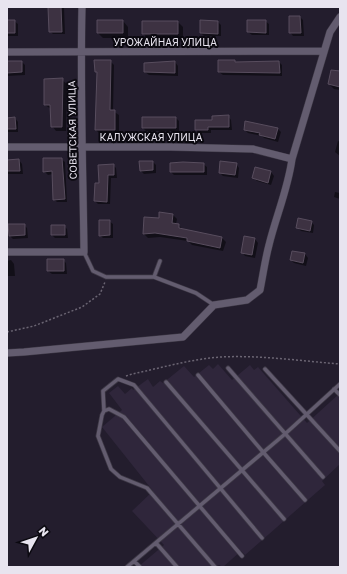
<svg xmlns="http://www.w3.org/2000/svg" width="347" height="574" font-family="'Golos Text',sans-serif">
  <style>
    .built { fill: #2f263b }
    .shadow { fill: #0007 }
    .building { fill: #3d3242; stroke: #584d5e }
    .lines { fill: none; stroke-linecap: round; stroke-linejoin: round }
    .service-casing { stroke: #3d3845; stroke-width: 5 }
    .minor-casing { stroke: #3d3845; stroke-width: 8 }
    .path { stroke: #6b6573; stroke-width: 1.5; stroke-dasharray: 2 2; stroke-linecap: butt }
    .service { stroke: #635c6f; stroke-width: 3.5 }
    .minor { stroke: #635c6f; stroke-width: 7 }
    .labels { text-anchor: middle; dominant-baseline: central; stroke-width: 4; stroke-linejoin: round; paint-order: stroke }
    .street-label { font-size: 10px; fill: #e8e4ef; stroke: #0b0910 }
  </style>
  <rect width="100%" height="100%" fill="#231d2d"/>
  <path class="built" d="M218,364L232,380L250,365L254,370L258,367L307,423L340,393V464L322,481L325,485L245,555L241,551L223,567L219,565L216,567H138L164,545L132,511L153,491L102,427L122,410L109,393L118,386L125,394L132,388L133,390L148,379L153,387L160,381L163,383L184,366L194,377L209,365L213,369Z"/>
  <path class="shadow" d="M49,7H64L65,34H53L50,31Z
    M290,17H300L303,20L304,36H293L290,32Z
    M7,21H14L18,24V36H7Z
    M123,21L128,27V38H103L98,33Z
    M248,21H265L269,24V35H252L248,32Z
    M143,22H178L183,27V38L148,39L143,33Z
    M218,22L221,25V36H204L201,33Z
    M110,61L114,65L113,111L119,115V134H100L96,130L98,73L96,71Z
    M234,61L236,63L279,62L282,65V76L223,75L219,72Z
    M7,62H22L25,65V75L7,76Z
    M175,62L178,66V76L149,75L145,72Z
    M340,72V90L334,89L329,84Z
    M62,80L67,84L66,131H56L52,126L51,109L45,105Z
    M228,116L231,120L232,130H211V133H199L196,129L213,121Z
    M15,118L18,122V132H7V119Z
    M143,118H176L179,121V131H146L143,128Z
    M278,129L281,132L278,142L264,138L262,136L248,133L245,130Z
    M338,141L340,142V156L335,152Z
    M61,159L65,162L67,202H57L54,199L53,174L48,175L44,171Z
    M19,160L22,164L23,174H8L7,161Z
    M153,162L156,165V173L144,174L141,171Z
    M171,164H203L207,167V175H174L171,172Z
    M236,164L239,168L238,178L223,176L220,173Z
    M113,165L116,168L117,178H111L110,204H98L95,201L100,184Z
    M271,172L274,176L271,185L257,181L254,178Z
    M335,192L340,193V199L334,197Z
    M173,215L177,219L176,224L179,225L183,230L222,238L226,242L223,251L192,245L188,241L160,237L148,238L144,234L159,219Z
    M109,221L113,224V238H103L100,235Z
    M311,222L314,225L313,233L301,231L297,227Z
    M7,225H24L27,228L28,238L13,239L10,236H7Z
    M64,226L67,229L68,238H55L52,235Z
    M255,239L258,243L255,258L245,256L242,252Z
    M293,252L305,254L308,258L306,266L294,263L291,260Z
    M11,260L14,264L15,276H7V261Z
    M63,260L66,263L67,274H52L48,271Z"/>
  <path class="building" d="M48,7H61L62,32H49Z
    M289,16H300L301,33H289Z
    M7,20H15V33H7Z
    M97,20H123V33H97Z
    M200,20L218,21V34L200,33Z
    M247,20H266V33L247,32Z
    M142,21H178V34H142Z
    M94,60H111L110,110H115V130H95L97,72H95Z
    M218,60H235V62L279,61L280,73L218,72Z
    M7,61H22V72L7,73Z
    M175,61V73L144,72V63Z
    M331,70L340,71V87L328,84Z
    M63,78L62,127H51L50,105H44V79Z
    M229,115V127H208V130H195V120H212V116Z
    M15,117L16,129H7V118Z
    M142,117H176V128H142Z
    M245,121L278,128L275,139L259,135L260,133L244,130Z
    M43,158H62L65,199L53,200L52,171L43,172Z
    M19,159L20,171H7V160Z
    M139,161H153V170L140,171Z
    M220,161L237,163L235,175L219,173Z
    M183,162L204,163V172H170V163Z
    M114,164V175H108L107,202L94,201L95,183H99L98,165Z
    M255,167L271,171L268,183L252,178Z
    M159,212L173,214L172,223L179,224V228L222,237L220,248L187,241V238L155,233L143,234L144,217L159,218Z
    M298,218L312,221L310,231L296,228Z
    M99,220H110V235L99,236Z
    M8,224H25V235L9,236Z
    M51,225H65V235H51Z
    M244,236L255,238L252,255L241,253Z
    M292,251L305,253L303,263L290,260Z
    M47,259H64V271H47Z"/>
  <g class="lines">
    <g class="service-casing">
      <path id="service" d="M84,252L93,271L106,277H154L196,293L214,305
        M154,277L160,261
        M228,368L323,477
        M265,369L340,451
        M198,375L263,452L305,500
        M166,382L284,519
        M334,389L340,395
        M104,411L103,391L118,379L134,385L262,538
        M156,543L177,567
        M134,561L140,567
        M127,567L285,434L340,384
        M215,567L147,488L120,477L111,469L98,436L102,415L104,411L109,409L124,417L242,556"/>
    </g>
    <g class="minor-casing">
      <path id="minor" d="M7,52L324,51
        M7,147H170L253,149L292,159
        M7,252H84C83,170 80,89 82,7
        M7,353L24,352L183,337L214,305L247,300L260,290C263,275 265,260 269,245C276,216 288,189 292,159L330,32L340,17"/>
    </g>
    <path class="path" d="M7,332L34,326L82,307L100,294L105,282
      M126,376L132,374C161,368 191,359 221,357C261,355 301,361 340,364"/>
    <use href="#service" class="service"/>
    <use href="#minor" class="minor"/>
  </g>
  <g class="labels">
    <g class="street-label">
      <text x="165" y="42">УРОЖАЙНАЯ УЛИЦА</text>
      <text transform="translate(72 130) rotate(-91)">СОВЕТСКАЯ УЛИЦА</text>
      <text x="151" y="137">КАЛУЖСКАЯ УЛИЦА</text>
    </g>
  </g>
  <rect width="347" height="574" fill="none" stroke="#e8e4ef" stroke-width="16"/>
  <g transform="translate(36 538) rotate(50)" stroke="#0b0910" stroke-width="3" paint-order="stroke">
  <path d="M0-3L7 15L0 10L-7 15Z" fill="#e8e4ef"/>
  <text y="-6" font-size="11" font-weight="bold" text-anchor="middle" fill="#e8e4ef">N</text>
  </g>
</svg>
